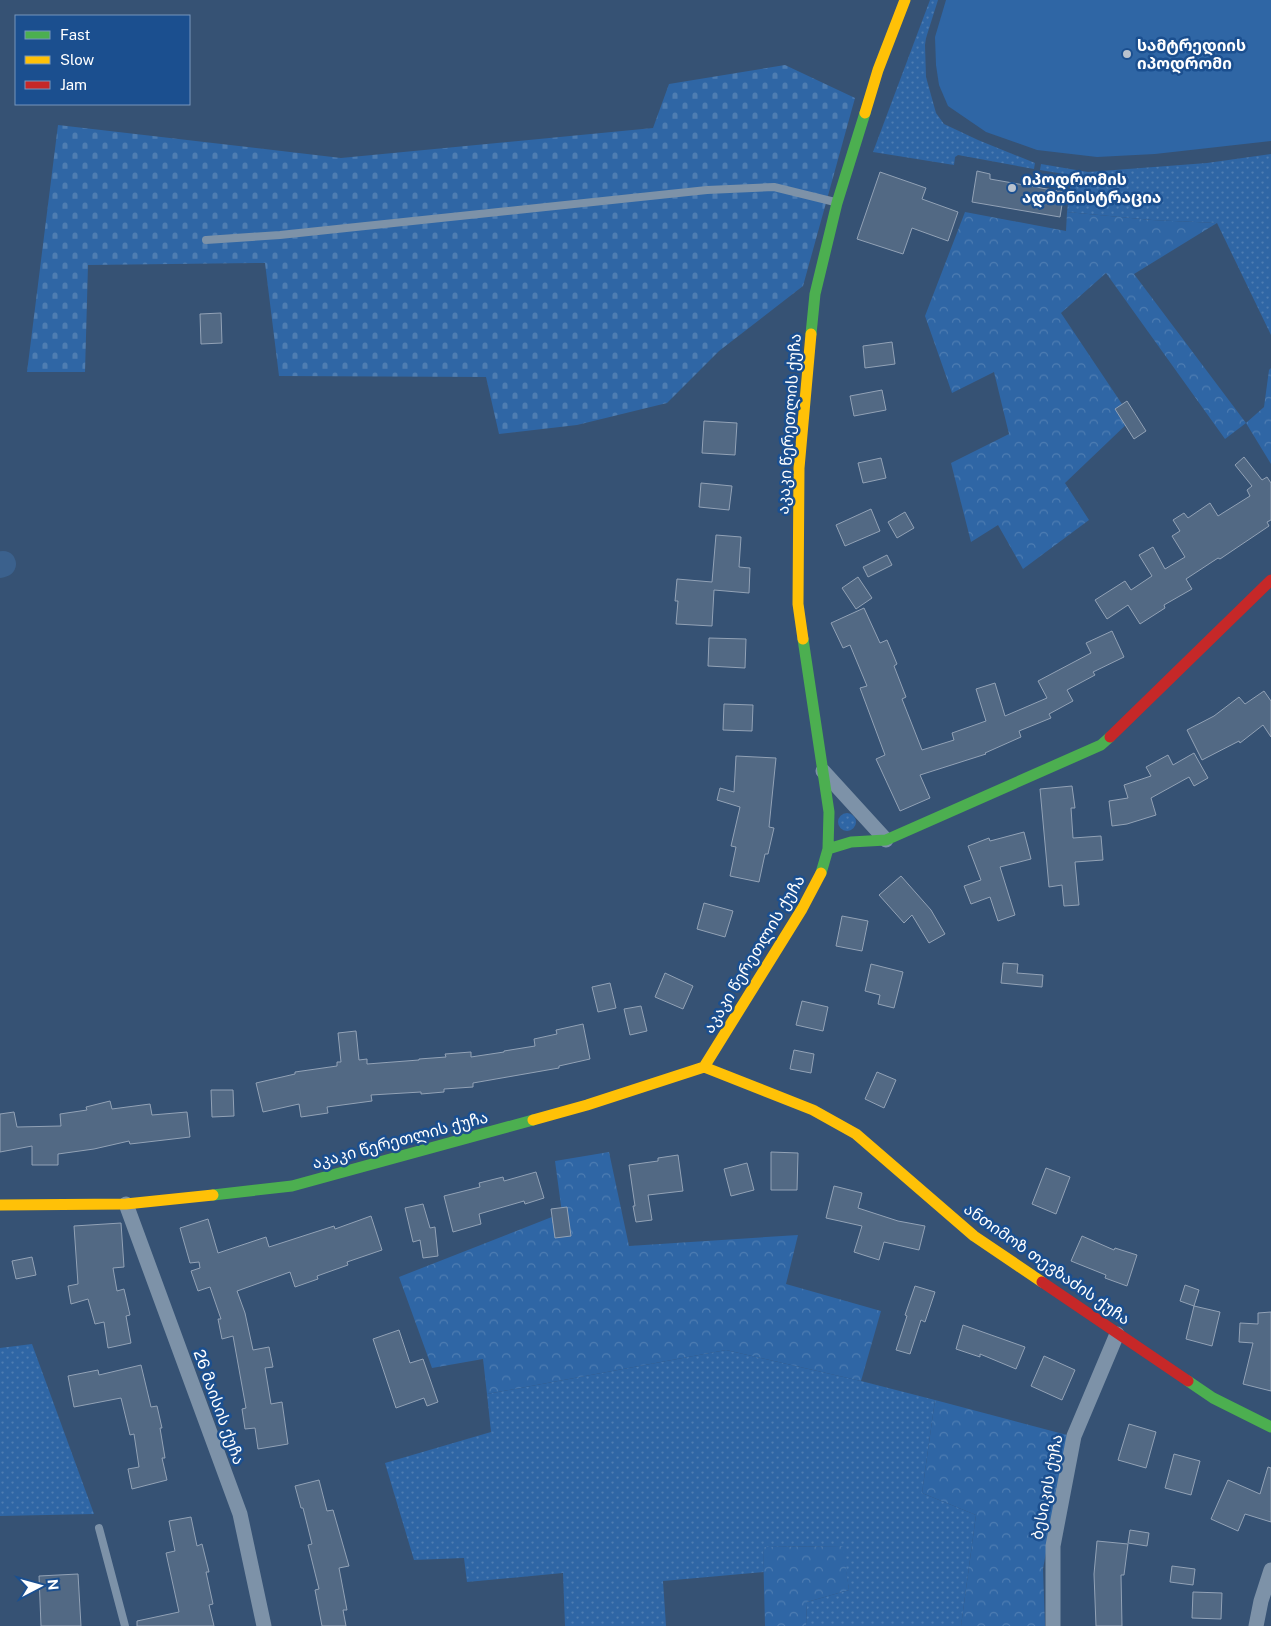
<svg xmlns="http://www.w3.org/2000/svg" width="1271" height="1626" font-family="'Public Sans','Noto Sans Georgian',sans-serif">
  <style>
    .grass { fill: url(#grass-dots) }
    .forest { fill: url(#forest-crowns) }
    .cemetery { fill: url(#cemetery-stones) }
    .park { fill: #2f66a5 }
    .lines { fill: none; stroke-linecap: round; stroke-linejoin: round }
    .river { stroke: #3b618d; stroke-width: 26 }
    .building { fill: #526984; stroke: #92a2b6 }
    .lane { stroke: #7d92a8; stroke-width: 8 }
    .street { stroke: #7d92a8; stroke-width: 15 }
    .fast { stroke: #4caf50; stroke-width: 11 }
    .slow { stroke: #ffc107; stroke-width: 11 }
    .jam { stroke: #c62828; stroke-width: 11 }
    .poi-dot { fill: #b9c2ce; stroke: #1b4f8f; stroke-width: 2 }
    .labels { text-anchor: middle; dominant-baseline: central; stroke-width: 5; stroke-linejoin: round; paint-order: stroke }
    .poi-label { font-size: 16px; font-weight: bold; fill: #fff; stroke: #1b4f8f; text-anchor: start }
    .street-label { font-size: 16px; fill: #fff; stroke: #1b4f8f }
  </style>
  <defs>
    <pattern id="grass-dots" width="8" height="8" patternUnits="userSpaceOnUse" patternTransform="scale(1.25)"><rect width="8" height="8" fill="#2f66a5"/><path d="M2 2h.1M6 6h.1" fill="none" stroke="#4e7db2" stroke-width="1.8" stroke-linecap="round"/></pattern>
    <pattern id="forest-crowns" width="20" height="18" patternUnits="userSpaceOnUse" patternTransform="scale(1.25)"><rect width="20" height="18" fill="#2f66a5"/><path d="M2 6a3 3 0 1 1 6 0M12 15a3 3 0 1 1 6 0" fill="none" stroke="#4e7db2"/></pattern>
    <pattern id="cemetery-stones" width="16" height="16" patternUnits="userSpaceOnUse" patternTransform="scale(1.25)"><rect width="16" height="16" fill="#2f66a5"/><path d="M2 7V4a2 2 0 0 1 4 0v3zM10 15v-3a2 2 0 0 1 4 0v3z" fill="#4e7db2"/></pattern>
  </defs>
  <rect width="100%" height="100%" fill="#365274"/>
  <path class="grass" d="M930,0H938L926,38L925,45L926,77L936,113L944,124L978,140L1035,163L1034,169L958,155L955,157L954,165L873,152Z
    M1271,154V335L1217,223L1152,220L1067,212L1071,180L1070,175L1040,170L1041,164L1088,172L1207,163Z
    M838 822a9 9 0 1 1 18 0a9 9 0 1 1-18 0Z
    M32,1344L94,1514L0,1516V1348Z
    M726,1350L861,1381L935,1400L922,1493L976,1515L961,1626H806L807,1602L849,1590L842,1546L763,1547L764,1572L663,1581L666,1626H565L563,1573L467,1582L464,1558L414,1560L385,1463L491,1432L487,1394Z"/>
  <path class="forest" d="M965,212L1066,231L1067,212L1152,220L1217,223L1134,274L1246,423L1264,407L1269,370L1271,368V464L1246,423L1225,439L1106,273L1061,313L1132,419L1065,483L1089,520L1023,569L998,525L971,542L951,463L1009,434L994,372L952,393L925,316Z
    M609,1152L629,1246L798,1235L786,1284L881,1311L861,1381L726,1350L487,1394L483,1359L432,1368L399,1277L562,1213L555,1161Z
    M935,1400L1067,1435L1043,1569L1045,1626H961L976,1515L922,1493Z
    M843,1546L849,1590L807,1602L806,1626H765L763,1547Z"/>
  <path class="cemetery" d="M785,65L855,98L803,286L719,351L667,403L577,425L499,434L486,377L279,376L265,263L88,265L85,372H27L58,125L341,158L653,128L669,84Z"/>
  <path class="park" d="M946,0H1271V141L1155,154L1097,157L1037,150L986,132L948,106L939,85L936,65L935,37Z"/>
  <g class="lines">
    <path class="river" d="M0,565L3,564"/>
  </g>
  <path class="building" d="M977,171L990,174V179L1064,192L1060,217L972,202Z
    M880,172L926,188L922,199L958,212L948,241L912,228L903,254L857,239Z
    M221,313L222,343L201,344L200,314Z
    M892,342L895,364L865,368L863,346Z
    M882,390L886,410L854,416L850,396Z
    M1127,401L1146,431L1134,439L1115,409Z
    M704,421L737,423L735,455L702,453Z
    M1244,457L1262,480L1267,477L1271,483V520L1267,522L1269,526L1220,559L1218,558L1186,579L1192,589L1164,605L1165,608L1140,624L1128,605L1107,619L1095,600L1125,581L1131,590L1152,576L1139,555L1153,547L1165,569L1185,557L1172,536L1180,531L1173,520L1184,513L1188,518L1210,503L1218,516L1250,496L1247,490L1252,486L1235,465Z
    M881,458L886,478L863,483L858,463Z
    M701,483L732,486L729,510L699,507Z
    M871,509L880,531L845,546L836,525Z
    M905,512L914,528L897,538L888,522Z
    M716,535L741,537L739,567L750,568L749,593L714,590L712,626L676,624L678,601H675L677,579L712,582Z
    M887,555L892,565L868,577L863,567Z
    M858,577L872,598L856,609L842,588Z
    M864,608L880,643L887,640L897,664L894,666L906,697L902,699L922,750L954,740L952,733L986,721L976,689L995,683L1005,716L1047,698L1038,681L1091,653L1086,643L1112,631L1124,657L1093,672L1095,675L1067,690L1073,701L1049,714L1051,718L1019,731L1021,737L985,753L986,754L920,775L930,798L900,811L876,759L885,755L860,688L867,686L850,645L843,648L831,623Z
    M709,638L746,639L745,668L708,666Z
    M1264,691L1271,701V737L1263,725L1240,743L1239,741L1202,760L1187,730L1214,716L1239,697L1245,704Z
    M724,704L753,705L752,731L723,730Z
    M1194,753L1208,778L1194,786L1189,777L1151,798L1156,815L1127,824L1112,826L1109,801L1128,798L1124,785L1151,776L1146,767L1168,755L1173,765Z
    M736,756L776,758L769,827L774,828L768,854H765L759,882L730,876L736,847L731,846L740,807L717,800L720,788L734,792Z
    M1072,786L1075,808H1071L1073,838L1101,836L1103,860L1075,862L1079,905L1064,906L1062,885L1049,887L1040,789Z
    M1024,832L1031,859L1000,867L1015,915L998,921L990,897L971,904L964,886L981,880L968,846L989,838L990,841Z
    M901,876L931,910L945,934L929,943L912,915L904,923L879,895Z
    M704,903L733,911L725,937L697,929Z
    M842,916L868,921L862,951L836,946Z
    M1003,963L1018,964L1017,973L1043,975L1042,987L1001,983Z
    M871,964L903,972L894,1008L878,1004L880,995L865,991Z
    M665,973L693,986L683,1009L655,997Z
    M610,983L616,1008L598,1012L592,987Z
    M802,1001L828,1007L823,1031L796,1025Z
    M641,1006L647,1031L630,1035L624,1009Z
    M583,1024L590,1059L559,1066V1068L473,1083V1087L444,1089V1092L421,1094V1092L371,1095L372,1101L327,1107L328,1113L301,1117L299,1104L263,1112L256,1083L295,1074V1072L337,1066V1062H341L338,1033L356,1031L359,1060L367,1059V1064L419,1060V1059L446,1057L445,1054L471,1052V1057L504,1052V1051L535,1046L534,1039L557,1034L556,1030Z
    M794,1050L814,1054L811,1073L790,1069Z
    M877,1072L896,1080L884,1108L865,1099Z
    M211,1090H233L234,1116L212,1117Z
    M110,1101L112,1109L150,1104L152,1115L187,1112L190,1137L130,1144L129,1141L94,1149L58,1154V1165H32V1146L0,1152V1114L14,1112L17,1127L61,1126L60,1114L87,1110L86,1107Z
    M771,1152L798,1153L797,1190H771Z
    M678,1155L683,1191L648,1195L652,1220L636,1222L633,1206H635L629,1165L658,1161V1158Z
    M747,1163L754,1190L731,1196L724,1169Z
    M1046,1168L1070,1177L1056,1214L1032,1204Z
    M536,1172L544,1198L525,1204L524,1201L479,1214L481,1224L453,1232L444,1196L480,1187L479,1183L503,1177L504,1181Z
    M834,1186L862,1193L858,1208L898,1221L925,1226L919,1250L884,1242L879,1260L854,1252L862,1226L826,1218Z
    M423,1204L430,1228L435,1227L438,1256L423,1258L420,1240L413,1242L405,1208Z
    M567,1207L571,1236L555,1238L551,1209Z
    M371,1216L382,1250L347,1262L348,1265L317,1276L318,1279L295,1287L290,1272L237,1291L245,1313L253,1350L269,1347L273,1367L265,1368L271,1404L282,1402L288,1444L258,1449L255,1428L245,1429L242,1409L246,1408L233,1336L222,1339L218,1319H221L210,1287L198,1291L191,1271L200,1268L199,1262L190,1263L180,1228L208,1219L218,1253L266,1237L269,1247L334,1226L335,1229Z
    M121,1223L124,1267L113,1268L117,1291L124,1289L130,1315L126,1316L131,1343L108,1348L104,1322L95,1324L88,1299L71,1304L68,1286L78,1284L74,1226Z
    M1082,1236L1114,1250L1115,1248L1137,1255L1127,1286L1105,1278L1106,1275L1071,1261Z
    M32,1257L36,1275L16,1279L12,1261Z
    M1185,1285L1199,1290L1194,1306L1180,1301Z
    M915,1286L935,1292L925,1322L921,1320L910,1354L896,1350L907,1316L905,1315Z
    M1194,1306L1220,1312L1212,1346L1186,1339Z
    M1271,1312V1391L1243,1384L1253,1343L1239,1342L1240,1323L1258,1324V1313Z
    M963,1325L1025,1347L1016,1369L980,1354V1357L956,1349Z
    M399,1330L410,1363L423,1359L438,1402L427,1406L424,1398L396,1408L373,1339Z
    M1044,1356L1075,1370L1062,1400L1031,1386Z
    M141,1365L151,1407L157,1406L162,1428H160L165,1458H162L167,1480L132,1489L128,1469L139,1467L134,1434L130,1435L121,1398L74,1407L68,1376L98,1370L99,1375Z
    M1129,1424L1156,1432L1146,1468L1118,1460Z
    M1174,1454L1200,1461L1191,1495L1165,1488Z
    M1268,1467L1271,1468V1522L1245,1514L1238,1531L1211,1519L1228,1480L1260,1494Z
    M319,1480L327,1511L333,1510L349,1566L339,1568L347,1610H343L346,1626H322L315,1590L319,1589L308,1545L312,1544L303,1508H301L295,1486Z
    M191,1517L197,1546L202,1544L209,1572H206L213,1604L209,1605L214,1626H137V1621L179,1612L166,1553L175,1551L169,1521Z
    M1130,1530L1149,1533L1147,1546L1128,1543Z
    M1097,1541L1128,1544L1124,1575H1121L1122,1626H1096L1094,1574Z
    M1172,1566L1195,1569L1193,1585L1170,1582Z
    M78,1574L81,1626H41L39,1576Z
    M1193,1592L1222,1593L1221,1619L1192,1618Z"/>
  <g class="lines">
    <path class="lane" d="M206,240L280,235L707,190L774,187L835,202
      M99,1528L125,1626"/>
    <path class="street" d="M823,771L886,840
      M126,1204L240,1514L264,1626
      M1053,1626V1546L1074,1436L1117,1334
      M1256,1626L1261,1601L1271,1570"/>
    <path class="fast" d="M811,334L815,294L837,203L865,113
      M803,639L829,812L828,849L821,873
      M828,849L851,842L886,840L1101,745L1110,737
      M213,1195L292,1186L533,1120
      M1188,1381L1213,1398L1271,1427"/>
    <path class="slow" d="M865,113L878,70L905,0
      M803,639L798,604L799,468L811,334
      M704,1067L813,1110L856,1134L974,1236L1042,1282
      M533,1120L587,1105L704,1067L802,909L821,873
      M0,1205L126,1204L213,1195"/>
    <path class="jam" d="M1110,737L1271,580
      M1042,1282L1188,1381"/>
  </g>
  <g class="poi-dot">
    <circle cx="1127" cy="54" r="5"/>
    <circle cx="1012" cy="188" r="5"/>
  </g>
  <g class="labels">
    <g class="poi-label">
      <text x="1137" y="45">სამტრედიის<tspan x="1137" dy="18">იპოდრომი</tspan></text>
      <text x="1022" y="179">იპოდრომის<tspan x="1022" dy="18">ადმინისტრაცია</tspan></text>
    </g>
    <g class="street-label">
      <text transform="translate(789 424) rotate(-86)">აკაკი წერეთლის ქუჩა</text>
      <text transform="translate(754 954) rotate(-59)">აკაკი წერეთლის ქუჩა</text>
      <text transform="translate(400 1140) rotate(-15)">აკაკი წერეთლის ქუჩა</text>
      <text transform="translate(1047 1264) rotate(35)">ანთიმოზ თევზაძის ქუჩა</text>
      <text transform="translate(219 1407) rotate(70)">26 მაისის ქუჩა</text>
      <text transform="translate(1047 1487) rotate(-79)">ბესიკის ქუჩა</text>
    </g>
  </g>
  <rect x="15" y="15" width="175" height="90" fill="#1b4f8f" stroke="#7695bc"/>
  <rect x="25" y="31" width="25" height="8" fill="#4caf50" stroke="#7695bc"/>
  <text x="60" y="40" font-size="15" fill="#ffffff">Fast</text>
  <rect x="25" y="56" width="25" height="8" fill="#ffc107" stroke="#7695bc"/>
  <text x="60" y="65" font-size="15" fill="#ffffff">Slow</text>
  <rect x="25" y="81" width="25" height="8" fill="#c62828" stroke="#7695bc"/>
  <text x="60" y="90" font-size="15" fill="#ffffff">Jam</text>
  <g transform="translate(40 1586) rotate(84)" stroke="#1b4f8f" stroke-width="4" paint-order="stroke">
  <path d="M0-4L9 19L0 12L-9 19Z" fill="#ffffff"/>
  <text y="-8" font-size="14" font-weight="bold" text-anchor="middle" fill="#ffffff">N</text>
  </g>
</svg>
